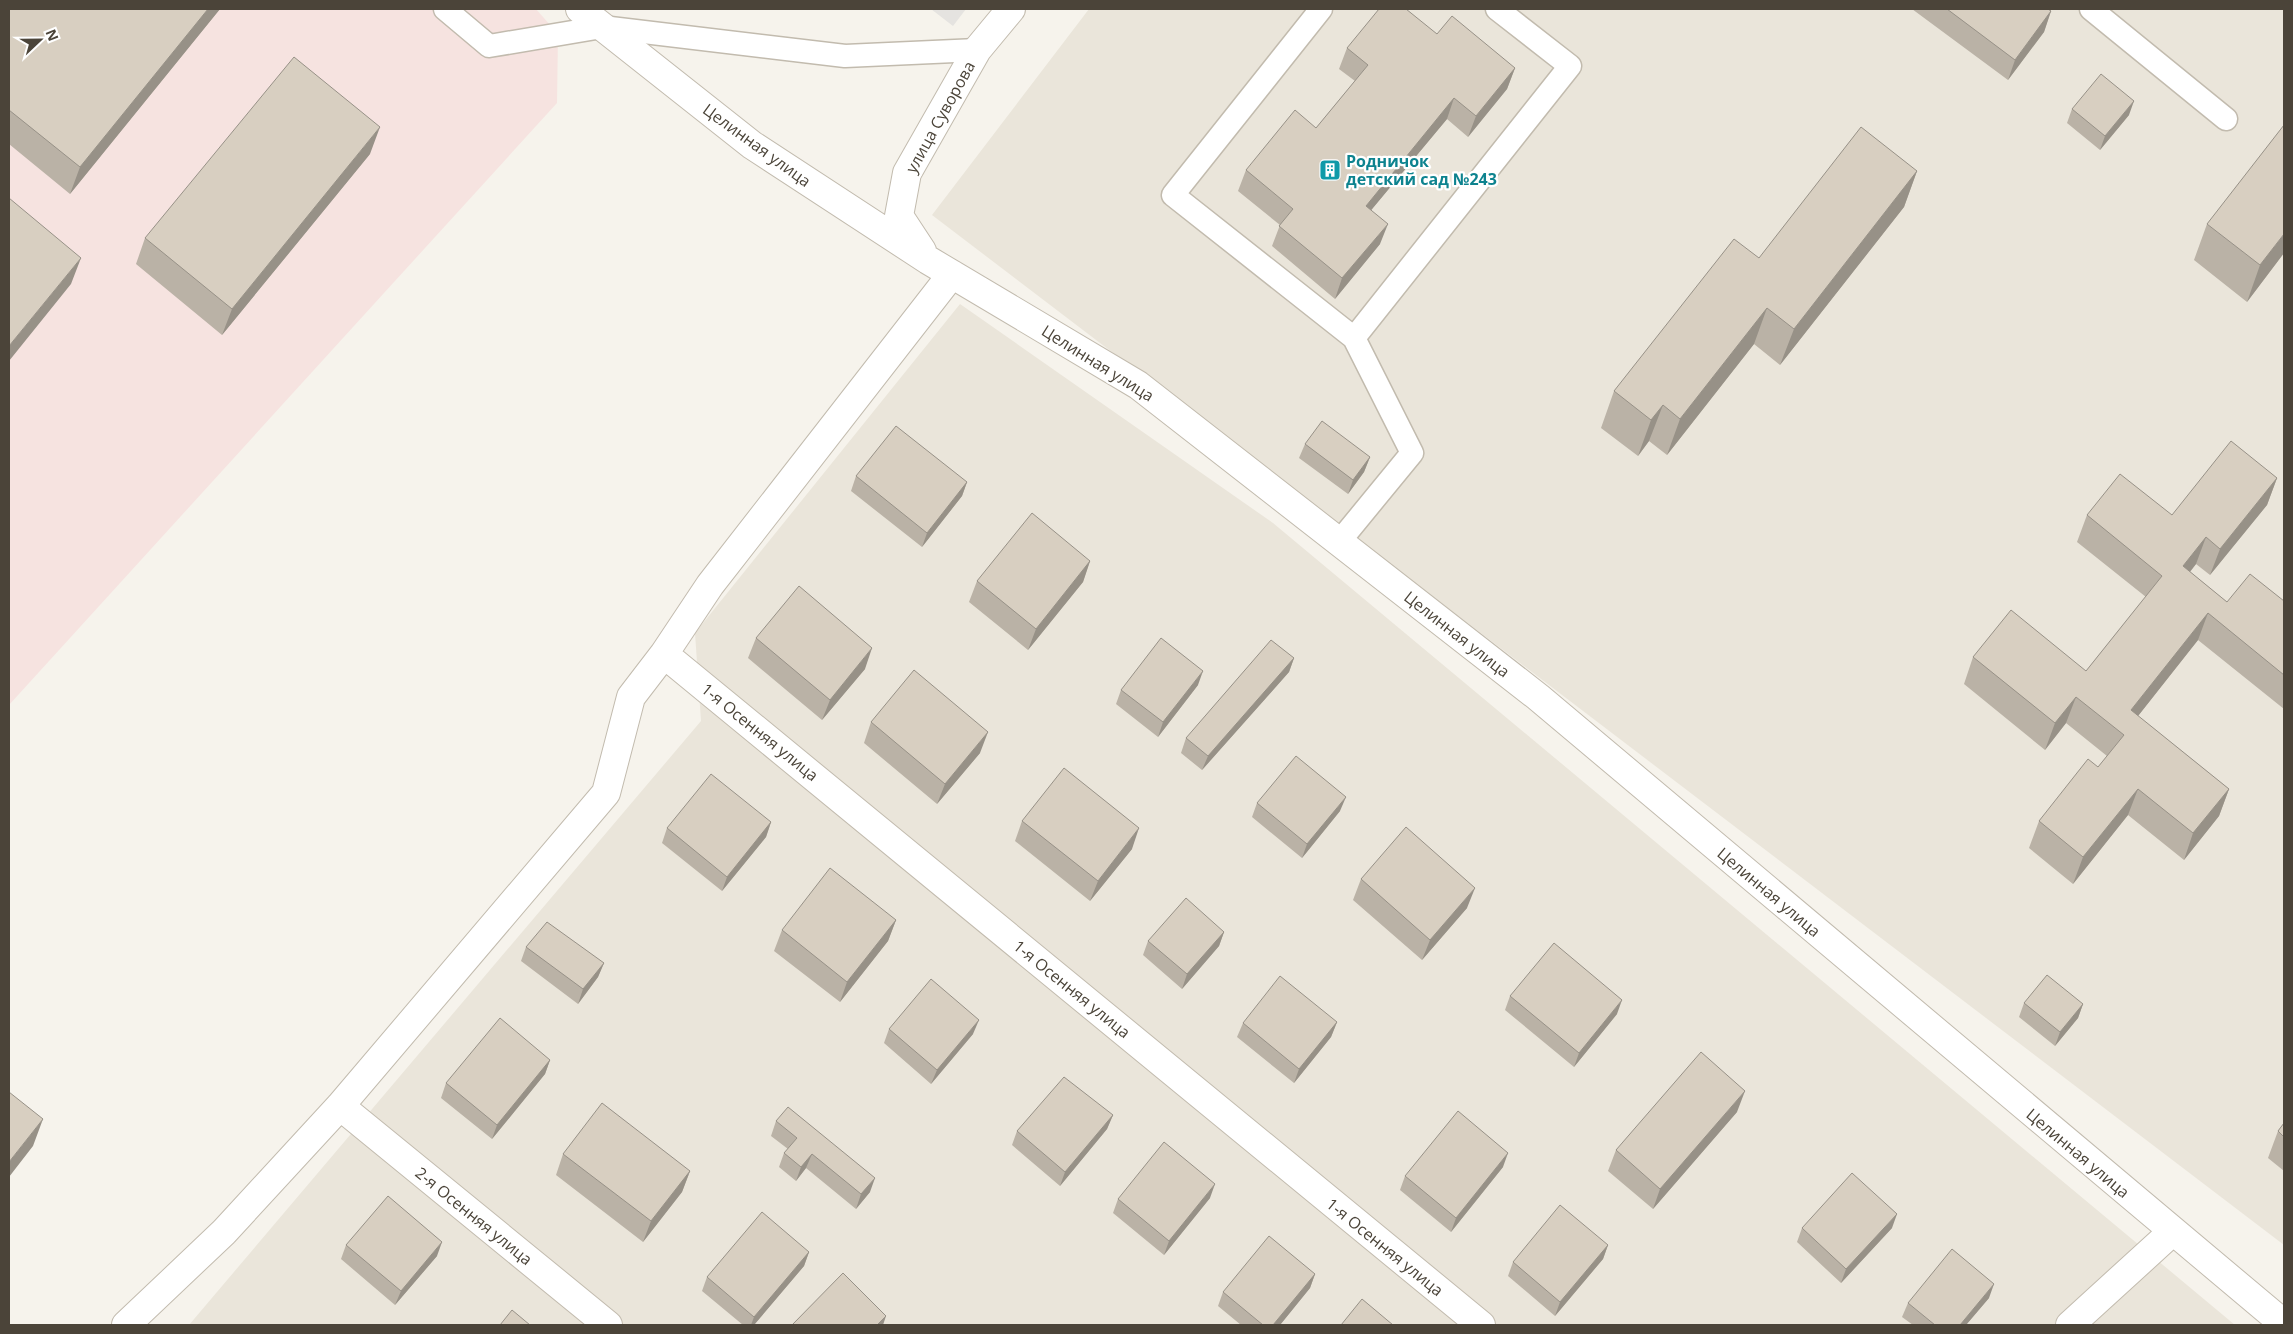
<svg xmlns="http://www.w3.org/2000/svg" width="2293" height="1334" font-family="'Open Sans',sans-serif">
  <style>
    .residential { fill: #eae5da }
    .medical { fill: #f6e3e0 }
    .parking { fill: #e5e3e0 }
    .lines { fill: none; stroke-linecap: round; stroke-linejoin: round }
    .lane-casing { stroke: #c2bbae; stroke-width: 25 }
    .street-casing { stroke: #c2bbae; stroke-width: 30 }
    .lane { stroke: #fff; stroke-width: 22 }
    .street { stroke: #fff; stroke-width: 28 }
    .wall { fill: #bab2a6 }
    .shaded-wall { fill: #979187 }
    .building { fill: #d8cfc1; stroke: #979187 }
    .labels { text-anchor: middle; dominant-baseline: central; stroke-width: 4.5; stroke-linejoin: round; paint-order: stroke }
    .street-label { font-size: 16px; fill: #4b4439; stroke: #fff }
    .culture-label { font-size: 16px; font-weight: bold; fill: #0d838f; stroke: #fff; text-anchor: start }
  </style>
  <rect width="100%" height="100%" fill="#f6f3ec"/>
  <path class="residential" d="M1089,9H2284V1245L932,215Z
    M960,304L1273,523L2235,1325H189L701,721L695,633Z"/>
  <path class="medical" d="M9,9H536L558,34L557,103L9,705Z"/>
  <path class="parking" d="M931,9H966L953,26Z"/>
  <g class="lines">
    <g class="lane-casing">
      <path id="lane" d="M445,9L489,46L602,27L845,56L977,50
        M1321,9L1173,195L1354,338L1412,453L1339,542
        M2091,9L2226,119
        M1354,338L1570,66L1497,9"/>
    </g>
    <g class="street-casing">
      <path id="street" d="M580,9L752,145L928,260L1138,385L1538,697L2284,1324
        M922,251L899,216L907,173L977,50L1011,9
        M664,654L1481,1325
        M340,1106L608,1325
        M126,1325L224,1232L340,1106L606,793L631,697L664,654L710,585L952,274
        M2070,1325L2172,1232"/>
    </g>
    <use href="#lane" class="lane"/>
    <use href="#street" class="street"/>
  </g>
  <path class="wall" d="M9,9H220L70,194L9,144Z
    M1912,9H2048L2051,11L2044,32L2008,80Z
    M1437,34L1515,68L1507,89L1468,137L1447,119L1371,210L1380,244L1335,299L1272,246L1280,225L1238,191L1246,170L1316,128L1355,81L1339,69L1347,48Z
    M2072,109L2129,115L2100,150L2067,123Z
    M370,154L222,335L136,264L145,238Z
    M1917,171L1904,207L1780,365L1754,344L1667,455L1649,441L1638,456L1601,428L1614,391L1759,258Z
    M2207,224L2284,253L2247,302L2194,260Z
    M1305,444L1370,457L1364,472L1348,494L1299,458Z
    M856,476L967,482L962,496L922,547L851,491Z
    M2277,478L2267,505L2210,575L2196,564L2190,572L2227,602L2284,601V709L2198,640L2138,716L2229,789L2219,816L2184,860L2128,815L2073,884L2029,848L2039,821L2098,767L2107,756L2066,723L2045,750L1964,684L1973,657L2086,671L2146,597L2077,542L2087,515H2172Z
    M1090,561L1083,582L1028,650L969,602L977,581Z
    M756,638L865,669L822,720L748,658Z
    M1294,658L1289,672L1202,770L1181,753L1186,738Z
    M1198,685L1158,737L1116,704L1121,690Z
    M871,722L980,753L937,804L864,743Z
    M1257,803L1340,811L1302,858L1252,817Z
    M1022,821L1132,849L1090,901L1015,841Z
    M771,822L766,837L722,891L662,843L667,828Z
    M1361,879L1467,908L1422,960L1353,900Z
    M896,920L888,941L840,1002L774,951L782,930Z
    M1224,932L1219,946L1182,989L1143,955L1148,941Z
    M526,947L604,963L598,977L578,1004L521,961Z
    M1510,996L1617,1014L1574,1067L1505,1010Z
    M2024,1003L2083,1004L2078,1018L2055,1046L2019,1017Z
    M1337,1022L1331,1037L1294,1083L1237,1037L1243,1023Z
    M889,1029L973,1034L931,1084L884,1043Z
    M550,1060L545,1074L492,1139L441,1098L446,1083Z
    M1737,1112L1653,1209L1608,1171L1616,1150Z
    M1113,1115L1107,1129L1060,1186L1012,1145L1017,1131Z
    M776,1121L870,1192L856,1209L806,1168L796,1181L779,1167L784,1153L788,1149L771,1136Z
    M2284,1123V1171L2268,1158L2278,1131Z
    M563,1154L690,1171L682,1192L643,1242L556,1175Z
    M1503,1167L1451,1232L1400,1190L1405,1176Z
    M1210,1198L1164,1255L1113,1213L1118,1199Z
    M1802,1228H1892L1841,1283L1797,1242Z
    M346,1245L437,1256L395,1305L341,1259Z
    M1608,1245L1603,1259L1555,1316L1508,1276L1513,1262Z
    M809,1252L804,1266L754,1325H743L702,1291L707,1277Z
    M1315,1274L1310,1288L1280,1325H1241L1218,1306L1223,1292Z
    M1989,1298L1966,1325H1913L1902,1317L1908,1303Z"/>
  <path class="shaded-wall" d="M208,9H220L70,194L80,167Z
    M2051,11L2044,32L2008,80L2015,60Z
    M1515,68L1507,89L1468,137L1476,116Z
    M1454,98L1447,119L1358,226L1366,206Z
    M2134,101L2129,115L2100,150L2105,136Z
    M380,127L370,154L222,335L232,309Z
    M1917,171L1904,207L1780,365L1794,329Z
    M1388,224L1380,244L1335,299L1342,278Z
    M2284,234V253L2247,302L2260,265Z
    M81,258L71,284L9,361V346Z
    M1767,308L1754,344L1667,455L1680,419Z
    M1663,405L1649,441L1638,456L1651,420Z
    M1370,457L1364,472L1348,494L1353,480Z
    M2277,478L2267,505L2210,575L2220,549Z
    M967,482L962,496L922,547L927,533Z
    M2206,537L2196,564L2173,593L2183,566Z
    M1090,561L1083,582L1028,650L1036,629Z
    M2208,613L2198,640L2123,735L2131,710Z
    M872,648L865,669L822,720L830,700Z
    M1294,658L1289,672L1202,770L1208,756Z
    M1203,671L1198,685L1158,737L1163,722Z
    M2076,697L2066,723L2045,750L2055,723Z
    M988,732L980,753L937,804L945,784Z
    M2138,789L2128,815L2073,884L2083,857Z
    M2229,789L2219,816L2184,860L2193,833Z
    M1346,797L1340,811L1302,858L1307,844Z
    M771,822L766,837L722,891L727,877Z
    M1139,828L1132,849L1090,901L1098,881Z
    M1475,888L1467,908L1422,960L1430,940Z
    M896,920L888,941L840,1002L847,982Z
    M1224,932L1219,946L1182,989L1187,974Z
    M604,963L598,977L578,1004L583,989Z
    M1622,1000L1617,1014L1574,1067L1579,1053Z
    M2083,1004L2078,1018L2055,1046L2060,1032Z
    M979,1020L973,1034L931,1084L937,1070Z
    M1337,1022L1331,1037L1294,1083L1299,1069Z
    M550,1060L545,1074L492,1139L497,1125Z
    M1745,1091L1737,1112L1653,1209L1660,1189Z
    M1113,1115L1107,1129L1060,1186L1065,1172Z
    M43,1119L33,1146L9,1177V1162Z
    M1508,1153L1503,1167L1451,1232L1456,1218Z
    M812,1154L806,1168L796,1181L801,1167Z
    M690,1171L682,1192L643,1242L651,1221Z
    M875,1178L870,1192L856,1209L861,1194Z
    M1215,1184L1210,1198L1164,1255L1169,1241Z
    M1897,1214L1892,1228L1841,1283L1846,1269Z
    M442,1242L437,1256L395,1305L401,1291Z
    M1608,1245L1603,1259L1555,1316L1560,1302Z
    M809,1252L804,1266L754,1325H751L754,1317Z
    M1315,1274L1310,1288L1280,1325H1273Z
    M1994,1284L1989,1298L1966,1325H1960Z
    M886,1316L883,1325H877Z"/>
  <path class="building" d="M9,9H208L80,167L9,110Z
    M1379,9H1406L1437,34L1452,16L1515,68L1476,116L1454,98L1366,206L1388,224L1342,278L1279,226L1293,209L1246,170L1295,110L1316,128L1368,65L1347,48Z
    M1947,9H2048L2051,11L2015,60Z
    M294,57L380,127L232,309L145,238Z
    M2101,74L2134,101L2105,136L2072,109Z
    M2284,125V234L2260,265L2207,224Z
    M1861,127L1917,171L1794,329L1767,308L1680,419L1663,405L1651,420L1614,391L1734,239L1759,258Z
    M9,198L81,258L9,346Z
    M1322,421L1370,457L1353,480L1305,444Z
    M896,426L967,482L927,533L856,476Z
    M2231,441L2277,478L2220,549L2206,537L2183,566L2227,602L2250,574L2284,601V675L2208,613L2131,710L2229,789L2193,833L2138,789L2083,857L2039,821L2088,759L2098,767L2124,735L2076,697L2055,723L1973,657L2011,610L2086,671L2162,576L2087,515L2120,474L2172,515Z
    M1032,513L1090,561L1036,629L977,581Z
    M799,586L872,648L830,700L756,638Z
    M1161,638L1203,671L1163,722L1121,690Z
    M1271,640L1294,658L1208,756L1186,738Z
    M914,670L988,732L945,784L871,722Z
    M1296,756L1346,797L1307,844L1257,803Z
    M1064,768L1139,828L1098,881L1022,821Z
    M711,774L771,822L727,877L667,828Z
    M1406,827L1475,888L1430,940L1361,879Z
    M830,868L896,920L847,982L782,930Z
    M1186,898L1224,932L1187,974L1148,941Z
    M547,922L604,963L583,989L526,947Z
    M1554,943L1622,1000L1579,1053L1510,996Z
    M2047,975L2083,1004L2060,1032L2024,1003Z
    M1280,976L1337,1022L1299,1069L1243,1023Z
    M931,979L979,1020L937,1070L889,1029Z
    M500,1018L550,1060L497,1125L446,1083Z
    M1701,1052L1745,1091L1660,1189L1616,1150Z
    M1064,1077L1113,1115L1065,1172L1017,1131Z
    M9,1092L43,1119L9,1162Z
    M602,1103L690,1171L651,1221L563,1154Z
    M788,1107L875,1178L861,1194L812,1154L801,1167L784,1153L797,1138L776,1121Z
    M1458,1111L1508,1153L1456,1218L1405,1176Z
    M2284,1123V1137L2278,1131Z
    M1164,1142L1215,1184L1169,1241L1118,1199Z
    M1852,1173L1897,1214L1846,1269L1802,1228Z
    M388,1196L442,1242L401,1291L346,1245Z
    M1560,1205L1608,1245L1560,1302L1513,1262Z
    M762,1212L809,1252L754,1317L707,1277Z
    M1269,1236L1315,1274L1273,1325H1263L1223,1292Z
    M1952,1249L1994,1284L1960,1325H1935L1908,1303Z
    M843,1273L886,1316L877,1325H792Z
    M1362,1299L1393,1325H1341Z
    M512,1310L530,1325H500Z"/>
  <defs>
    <g id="building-square" transform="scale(1.125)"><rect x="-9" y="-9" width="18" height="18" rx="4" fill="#0f9aa8" stroke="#fff"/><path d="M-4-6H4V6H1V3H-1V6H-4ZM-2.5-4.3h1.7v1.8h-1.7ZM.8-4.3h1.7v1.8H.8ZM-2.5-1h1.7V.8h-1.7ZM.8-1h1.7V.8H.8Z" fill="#fff"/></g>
  </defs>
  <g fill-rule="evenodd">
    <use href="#building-square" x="1330" y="170"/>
  </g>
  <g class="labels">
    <g class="street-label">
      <text transform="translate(940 117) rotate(-61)">улица Суворова</text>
      <text transform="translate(757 145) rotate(36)">Целинная улица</text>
      <text transform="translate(1098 363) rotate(32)">Целинная улица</text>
      <text transform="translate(1457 634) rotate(38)">Целинная улица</text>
      <text transform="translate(760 732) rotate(39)">1-я Осенняя улица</text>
      <text transform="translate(1769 892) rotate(40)">Целинная улица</text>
      <text transform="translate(1072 989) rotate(39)">1-я Осенняя улица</text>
      <text transform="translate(2078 1153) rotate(40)">Целинная улица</text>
      <text transform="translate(474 1216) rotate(39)">2-я Осенняя улица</text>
      <text transform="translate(1385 1247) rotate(39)">1-я Осенняя улица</text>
    </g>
    <g class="culture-label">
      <text x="1346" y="161">Родничок<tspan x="1346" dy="18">детский сад №243</tspan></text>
    </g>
  </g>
  <rect width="2293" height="1334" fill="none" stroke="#4b4439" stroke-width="20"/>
  <g transform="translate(40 40) rotate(68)" stroke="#ffffff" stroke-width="4" paint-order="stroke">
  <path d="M0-4L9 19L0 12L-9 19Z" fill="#4b4439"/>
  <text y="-8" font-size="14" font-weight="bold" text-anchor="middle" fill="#4b4439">N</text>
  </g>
</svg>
